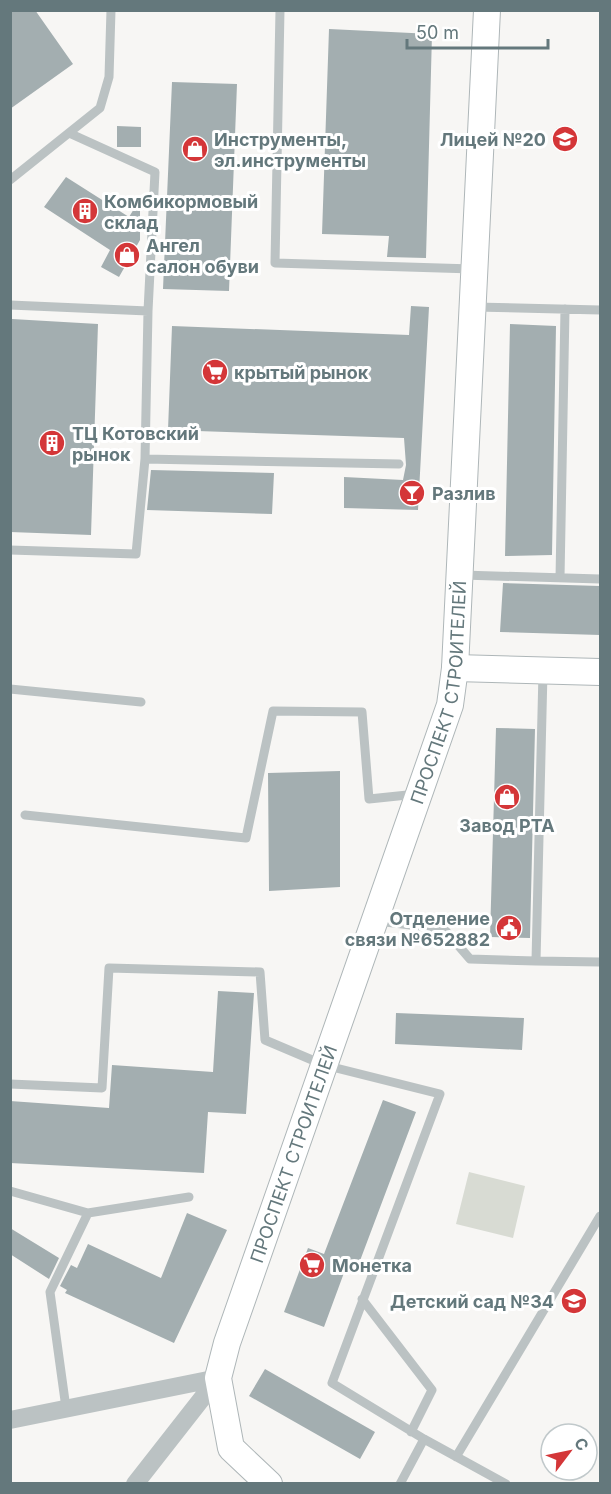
<svg xmlns="http://www.w3.org/2000/svg" width="611" height="1494" font-family="Inter,sans-serif">
  <style>
    .green { fill: #d8dbd3 }
    .building { fill: #a3aeb0 }
    .lines { fill: none; stroke-linecap: round; stroke-linejoin: round }
    .secondary-casing { stroke: #aeb6b8; stroke-width: 28 }
    .lane { stroke: #bbc2c3; stroke-width: 9 }
    .street { stroke: #bbc2c3; stroke-width: 18 }
    .secondary { stroke: #fff; stroke-width: 26 }
    .labels { text-anchor: middle; dominant-baseline: central; stroke-width: 6; stroke-linejoin: round; paint-order: stroke }
    .poi-label { font-size: 18px; font-weight: bold; fill: #64787c; stroke: #fff; text-anchor: start }
    .street-label { font-size: 18px; fill: #64787c; stroke: #fff }
  </style>
  <rect width="100%" height="100%" fill="#f7f6f4"/>
  <path class="green" d="M469,1172L525,1186L513,1238L456,1224Z"/>
  <path class="building" d="M10,10H35L73,64L10,109Z
    M329,29L432,34L426,258L387,257L389,236L322,234Z
    M172,82L237,84L229,291L163,289Z
    M117,126L141,127V147H117Z
    M66,177L129,217L140,199V240L119,277L101,267L110,250L44,207Z
    M411,306L429,307L418,510L344,508V477L403,480L406,465L404,438L168,430L172,326L409,335Z
    M12,319L98,324L91,535L10,532Z
    M510,324L556,326L552,555L505,556Z
    M151,470L274,473L272,514L147,510Z
    M503,583L600,586V635L500,632Z
    M496,728L535,729L530,938L490,937Z
    M340,771V887L269,891L268,773Z
    M218,991L254,993L246,1114L208,1112L204,1173L10,1163V1101L109,1108L112,1065L213,1072Z
    M396,1013L524,1018L522,1050L395,1044Z
    M383,1100L416,1112L358,1266L348,1262L324,1327L284,1312L308,1248L324,1254Z
    M187,1213L227,1230L174,1343L65,1293L67,1290L60,1286L71,1265L77,1268L88,1244L161,1278Z
    M10,1228L59,1258L49,1279L10,1254Z
    M265,1369L375,1432L360,1459L249,1396Z"/>
  <g class="lines">
    <g class="secondary-casing">
      <g id="secondary">
        <path d="M455,668L600,672"/>
        <path id="s1" d="M269,1484L231,1448L218,1378L227,1343L450,705L455,668L487,10"/>
      </g>
    </g>
    <path class="lane" d="M280,10L275,263L473,269
      M69,133L155,172L148,311L145,459L399,464
      M10,180L100,108L109,77L111,10
      M10,305L148,311
      M474,307L600,310
      M10,550L136,554L145,459
      M462,575L600,579
      M560,578L565,309
      M10,689L141,702
      M25,815L246,838L273,711L362,712L369,799L417,794
      M377,921L444,929L470,959L536,961L543,672
      M536,961L600,962
      M10,1084L102,1088L109,968L260,972L265,1040L324,1065L440,1094L332,1383L424,1439L506,1484
      M10,1191L88,1213L189,1197
      M362,1299L432,1390L411,1432
      M66,1408L50,1292L88,1213
      M456,1457L600,1216
      M400,1484L424,1439"/>
    <path class="street" d="M10,1420L218,1378
      M135,1484L218,1378"/>
    <use href="#secondary" class="secondary"/>
  </g>
  <defs>
    <g id="school-disc" transform="scale(1.35)"><circle r="9.5" fill="#d43638" stroke="#fff"/><path d="M0-5L7-2L0 1L-7-2ZM-4 1L0 2.5L4 1V4Q0 6-4 4Z" fill="#fff"/></g>
    <g id="shop-disc" transform="scale(1.35)"><circle r="9.5" fill="#d43638" stroke="#fff"/><path d="M-5-2.5h2.3a2.7 3.5 0 0 1 5.4 0H5L5.5 6h-11ZM-1.5-2.5h3a1.5 2.3 0 0 0-3 0Z" fill="#fff"/></g>
    <g id="building-disc" transform="scale(1.35)"><circle r="9.5" fill="#d43638" stroke="#fff"/><path d="M-4-6H4V6H1V3H-1V6H-4ZM-2.5-4.3h1.7v1.8h-1.7ZM.8-4.3h1.7v1.8H.8ZM-2.5-1h1.7V.8h-1.7ZM.8-1h1.7V.8H.8Z" fill="#fff"/></g>
    <g id="supermarket-disc" transform="scale(1.35)"><circle r="9.5" fill="#d43638" stroke="#fff"/><path d="M-6-5.5h2.5l.6 2H6L4.5 2H-2.5L-4.4-4H-6ZM-1.5 3.2a1.3 1.3 0 1 0 .1 0ZM3 3.2a1.3 1.3 0 1 0 .1 0Z" fill="#fff"/></g>
    <g id="bar-disc" transform="scale(1.35)"><circle r="9.5" fill="#d43638" stroke="#fff"/><path d="M-6-5H6L.8 .8V4.5H3.5V6h-7V4.5H-.8V.8Z" fill="#fff"/></g>
    <g id="civic-disc" transform="scale(1.35)"><circle r="9.5" fill="#d43638" stroke="#fff"/><path d="M-.6-6.5H3V-4.5H.6V-3L4-1V1h2V6H-6V1h2V-1L-.6-3ZM-1.2 2.5V6h2.4V2.5Z" fill="#fff"/></g>
  </defs>
  <g fill-rule="evenodd">
    <use href="#school-disc" x="565" y="139"/>
    <use href="#shop-disc" x="195" y="149"/>
    <use href="#building-disc" x="85" y="211"/>
    <use href="#shop-disc" x="127" y="255"/>
    <use href="#supermarket-disc" x="215" y="372"/>
    <use href="#building-disc" x="52" y="443"/>
    <use href="#bar-disc" x="412" y="493"/>
    <use href="#shop-disc" x="507" y="797"/>
    <use href="#civic-disc" x="509" y="928"/>
    <use href="#supermarket-disc" x="312" y="1265"/>
    <use href="#school-disc" x="574" y="1301"/>
  </g>
  <g class="labels">
    <g class="poi-label">
      <text x="214" y="139">Инструменты,<tspan x="214" dy="21">эл.инструменты</tspan></text>
      <text x="546" y="139" text-anchor="end">Лицей №20</text>
      <text x="104" y="201">Комбикормовый<tspan x="104" dy="21">склад</tspan></text>
      <text x="146" y="245">Ангел<tspan x="146" dy="21">салон обуви</tspan></text>
      <text x="234" y="372">крытый рынок</text>
      <text x="72" y="433">ТЦ Котовский<tspan x="72" dy="21">рынок</tspan></text>
      <text x="432" y="493">Разлив</text>
      <text x="507" y="825" text-anchor="middle">Завод РТА</text>
      <text x="490" y="918" text-anchor="end">Отделение<tspan x="490" dy="21">связи №652882</tspan></text>
      <text x="332" y="1265">Монетка</text>
      <text x="554" y="1301" text-anchor="end">Детский сад №34</text>
    </g>
    <g class="street-label">
      <text stroke="none"><textPath href="#s1" startOffset="846">ПРОСПЕКТ СТРОИТЕЛЕЙ</textPath></text>
      <text stroke="none"><textPath href="#s1" startOffset="360">ПРОСПЕКТ СТРОИТЕЛЕЙ</textPath></text>
    </g>
  </g>
  <rect width="611" height="1494" fill="none" stroke="#64787c" stroke-width="24"/>
  <g transform="translate(569 1452) rotate(58)"><circle r="28" fill="#ffffff" stroke="#c1c9cb" stroke-width="1.5"/>
  <path d="M0-4.5L10 22L0 15L-10 22Z" fill="#d43638"/>
  <text y="-9" font-size="16" font-weight="bold" text-anchor="middle" fill="#64787c">С</text>
  </g>
  <path d="M407 39v9h141v-9" fill="none" stroke="#64787c" stroke-width="3"/>
  <text x="416" y="39" font-size="18" fill="#64787c" stroke="#ffffff" stroke-width="4.5" paint-order="stroke">50 m</text>
</svg>
